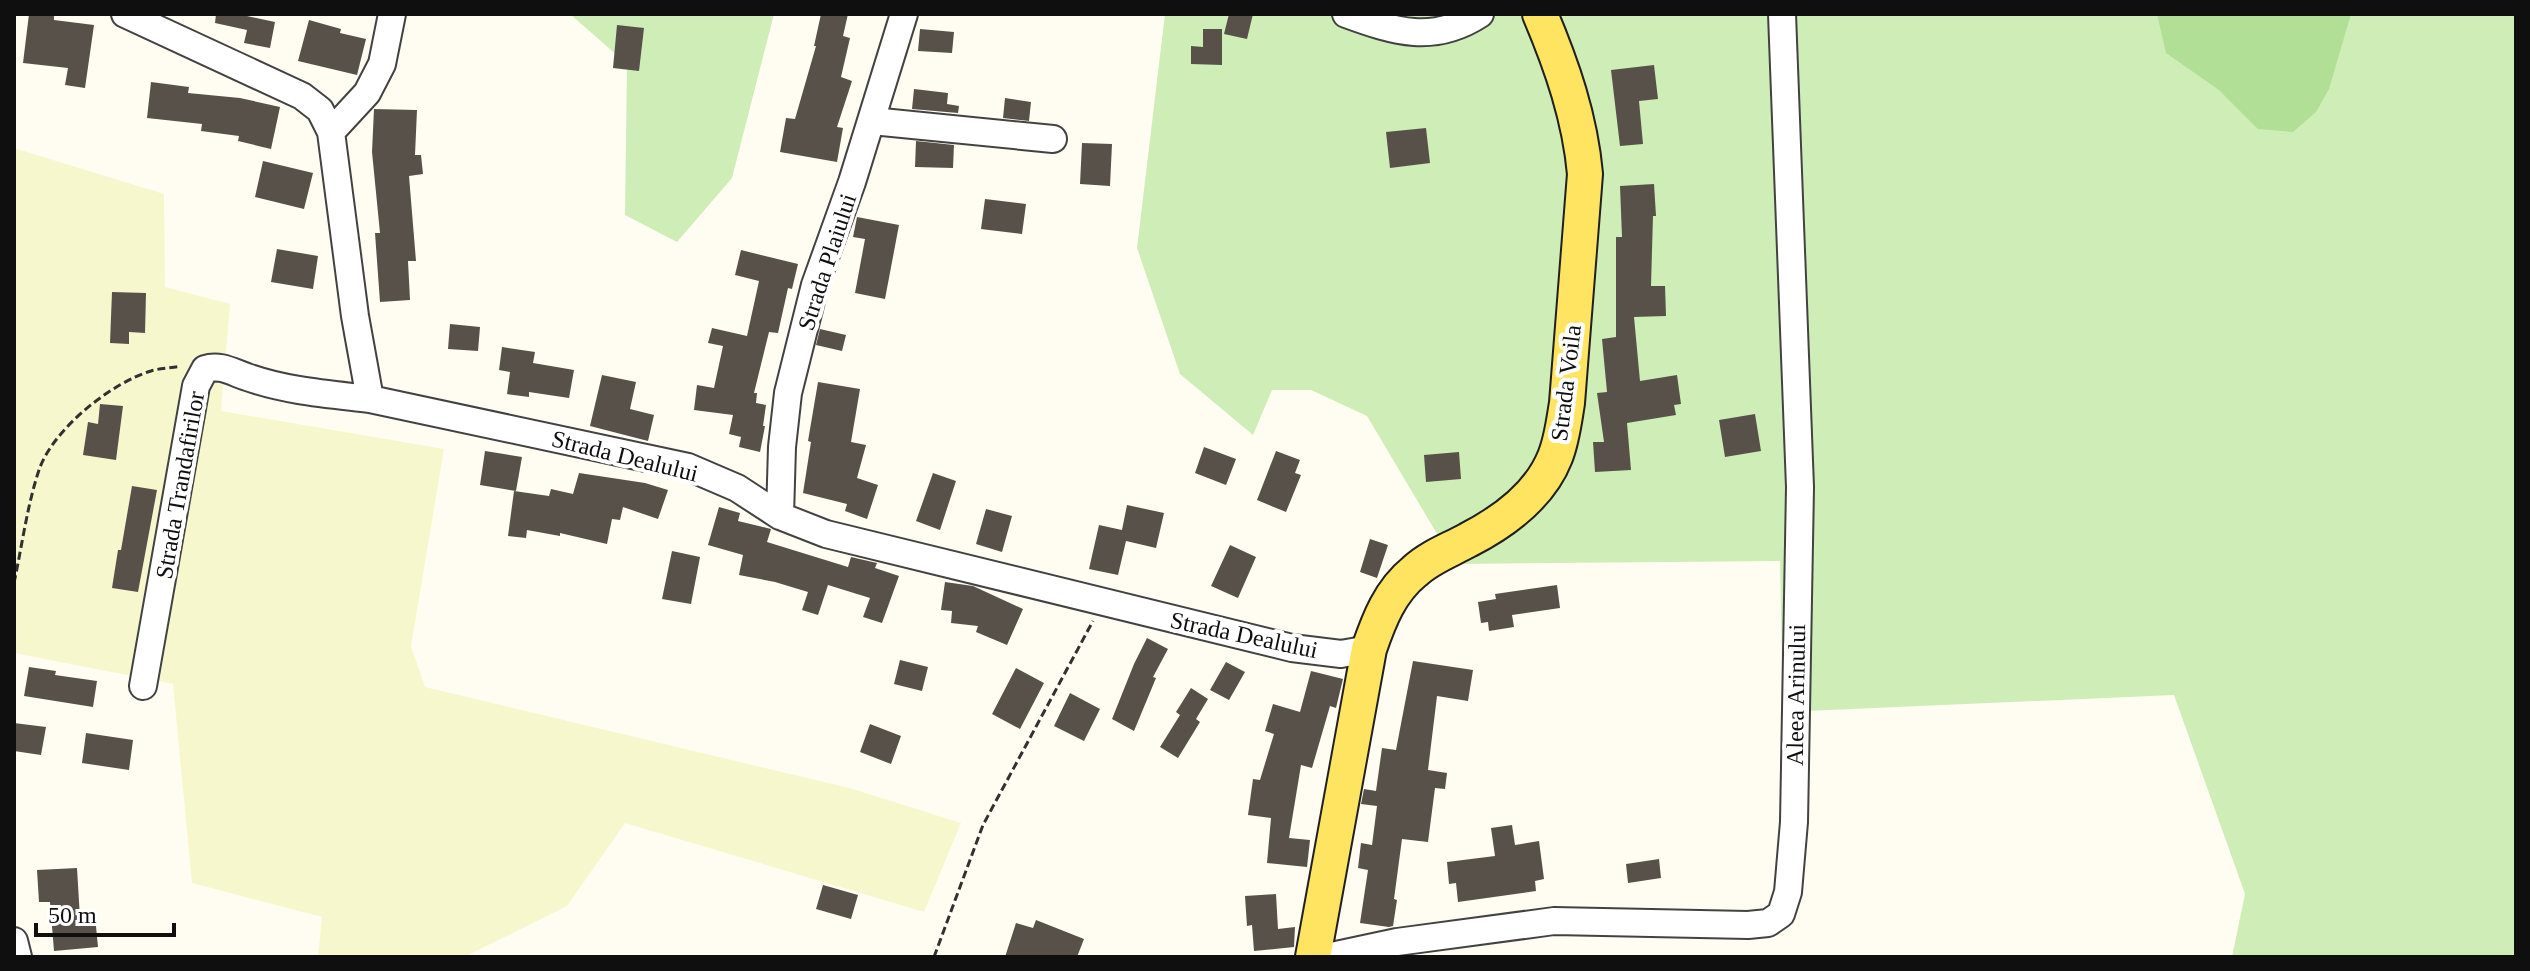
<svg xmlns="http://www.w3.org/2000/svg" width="2530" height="971" font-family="Georgia,serif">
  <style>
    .farmland { fill: #f7f7ce }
    .green { fill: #cfedb7 }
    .forest { fill: #b1df95 }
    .building { fill: #58514a }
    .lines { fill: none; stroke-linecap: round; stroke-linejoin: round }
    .minor-casing { stroke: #424242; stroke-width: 30 }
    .major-casing { stroke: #202020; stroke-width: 38 }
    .path { stroke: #313131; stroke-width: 3; stroke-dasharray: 8 4; stroke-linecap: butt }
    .minor { stroke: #fff; stroke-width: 26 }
    .major { stroke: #ffe461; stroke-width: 34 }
    .labels { text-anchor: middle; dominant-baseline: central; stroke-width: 8; stroke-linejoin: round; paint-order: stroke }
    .street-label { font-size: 24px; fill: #0f0f0f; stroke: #fff }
  </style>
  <rect width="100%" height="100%" fill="#fffdf1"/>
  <path class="farmland" d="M14,148L164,194L165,287L230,304L221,411L444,449L411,646L425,687L853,789L961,823L924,912L625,823L567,906L464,957H318L322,917L192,883L173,684L14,653Z"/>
  <path class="green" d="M570,14H774L732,178L677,242L625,215L627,64Z
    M1165,14H2516V957H2232L2245,894L2174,695L1783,712L1780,561L1455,564L1367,416L1311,390H1272L1253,435L1180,374L1137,248Z"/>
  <path class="forest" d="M2157,14H2351L2329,89L2316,112L2293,132L2258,129L2219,90L2166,53Z"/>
  <path class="building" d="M29,14L54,16V20L94,25L85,88L65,85L68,68L23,63Z
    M216,14H238L275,22L270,48L244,43L247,30L215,23Z
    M821,14H848L843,36L850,38L841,77L852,81L837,127L843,128L837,162L780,152L786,118L795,119L816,46H814Z
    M1229,14H1253L1247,39L1224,34Z
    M309,20L341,29L340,33L366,39L357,75L298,61Z
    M617,25L644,28L639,71L613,68Z
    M920,29L954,32L952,53L918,51Z
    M1203,29H1222V65L1191,64V46L1203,47Z
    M1654,65L1658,99L1639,101L1643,144L1620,146L1611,70Z
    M151,82L189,87L188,93L240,98L280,107L271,149L238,141L239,136L201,131L202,124L147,118Z
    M914,89L948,93L947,104L959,106L958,113L912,109Z
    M1005,98L1031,102L1029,121L1003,118Z
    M374,109L417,110L415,155H421L423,174L409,176L416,261H408L410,300L380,302L375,233H380L372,152Z
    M1426,128L1430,163L1390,168L1386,132Z
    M916,141L954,145L953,168L915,167Z
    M1082,143L1112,144L1110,186L1080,184Z
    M263,161L313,173L304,209L255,197Z
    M1654,184L1656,216H1653L1651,286H1665L1666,316L1634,317L1640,381L1677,375L1681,404L1674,405L1676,415L1627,423L1631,470L1595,472L1593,442H1604L1597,393L1607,392L1602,339L1616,337V237H1622L1620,186Z
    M985,199L1026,204L1022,234L981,229Z
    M857,217L899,225L885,299L855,293L865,239L853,237Z
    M277,249L318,256L313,289L271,282Z
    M741,250L798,264L792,289L788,288L778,333L769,332L754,393H757L756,403L766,405L763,426H765L760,452L739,447L741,437L729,434L733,415L694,410L697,385L714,388L723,346L708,343L712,328L747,336L759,281L735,275Z
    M112,292L146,293L145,333L129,332V344L110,343Z
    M450,324L480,327L478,351L448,349Z
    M820,329L846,335L842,351L816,345Z
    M502,347L535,352L533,363L574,370L569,398L529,392V397L507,394L510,372L499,370Z
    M602,375L636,382L630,409L654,415L648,441L590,426Z
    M818,382L860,389L851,442L866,445L857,478L878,485L867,519L845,511L847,504L803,493L811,442L808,441Z
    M100,404L123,406L116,460L83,455L88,422L98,424Z
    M1755,414L1761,451L1725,457L1719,420Z
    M1204,447L1236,459L1226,485L1195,473Z
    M485,451L522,457L516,491L480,485Z
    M1276,451L1300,460L1295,473L1301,475L1286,512L1257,500Z
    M1459,452L1461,479L1426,482L1424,455Z
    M579,473L645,483L668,490L658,519L623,507L620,520L612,519L607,544L560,533V536L527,530L526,538L508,536L514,491L549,496L551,489L573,494Z
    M933,473L956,481L940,530L916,521Z
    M132,486L157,490L138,592L112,588L118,550H121Z
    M1127,505L1164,513L1156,548L1126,541L1118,575L1089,569L1099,525L1122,530Z
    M719,507L740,513L738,521L771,529L767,542L848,567L851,557L877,563L875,568L899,576L882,623L863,617L870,598L828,585L818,615L802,610L808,592L775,582L739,575L743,555L708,545Z
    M986,509L1012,516L1002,552L976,544Z
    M1370,539L1388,545L1377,578L1360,572Z
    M1230,545L1256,557L1238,598L1211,586Z
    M672,551L700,557L691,604L662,599Z
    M945,582L973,586L1023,609L1007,645L976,632L978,626L951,623L952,611L941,610Z
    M1557,585L1560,608L1512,615L1514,627L1489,631L1488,622L1481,623L1478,602L1496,599L1495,594Z
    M1147,638L1168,649L1153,677L1156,678L1134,731L1112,719L1134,664Z
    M900,660L928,667L922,691L894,684Z
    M1413,661L1473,670L1468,701L1437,696L1428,770L1447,773L1445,789L1435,788L1428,842L1402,839L1394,899L1397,900L1393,926L1389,927L1360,923L1368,870L1358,868L1361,843L1372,845L1377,806L1361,804L1364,789L1376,791L1382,748L1396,750Z
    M1226,662L1245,672L1229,700L1210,690Z
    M29,667L56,671L55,675L97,681L93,707L24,696Z
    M1016,668L1044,683L1020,729L992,714Z
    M1311,671L1343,679L1336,708L1330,706L1312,768L1301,765L1289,838L1310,840L1307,867L1267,863L1271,818L1248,815L1253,779L1260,780L1274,734L1265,731L1273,704L1300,712Z
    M1191,688L1208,699L1196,719L1200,722L1178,758L1160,747L1180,715L1176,712Z
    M1070,693L1100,709L1084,741L1054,726Z
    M14,723L46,727L41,755L14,751Z
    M870,724L901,736L891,764L860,752Z
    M86,733L133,740L129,770L82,763Z
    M1512,825L1515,845L1539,841L1544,879L1535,881L1536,891L1458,902L1456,883L1449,884L1447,862L1495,856L1491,828Z
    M1659,859L1661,878L1628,883L1626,864Z
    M77,868L80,918L95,916L98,947L54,951L50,902H39L37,870Z
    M823,885L858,895L851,919L816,909Z
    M1276,894L1278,929L1295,927L1294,947L1254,951L1252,925L1247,926L1245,896Z
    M1036,920L1084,939L1077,957H1005L1016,923L1033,928Z"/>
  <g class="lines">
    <g class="minor-casing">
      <path id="minor" d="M125,14L302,96L320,110L331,132L355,316L370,399L688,467L737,488L780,516L826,534L1292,648L1341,654L1369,649
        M1346,14C1395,32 1434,44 1480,14
        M872,121L1053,139
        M331,132L367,93L382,64L392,14
        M780,516L782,447L788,393L815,285L852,182L904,14
        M143,686L196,386L205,369C220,364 232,372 247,377C286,391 328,394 370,399
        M14,941L18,957
        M1327,957L1397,942L1554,921L1748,925L1768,923L1781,914L1788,892L1794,822L1800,487L1782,14"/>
    </g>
    <g class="major-casing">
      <path id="major" d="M1313,957L1369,649C1379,620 1390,591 1415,571C1430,557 1450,550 1468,540C1503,522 1540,495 1555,457C1562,440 1564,421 1567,403L1585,174C1580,118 1562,66 1540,14"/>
    </g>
    <path class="path" d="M14,583C22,546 27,506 39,470C53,429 111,383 151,371C160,368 171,368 181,366
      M934,957L983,825L1093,621"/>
    <use href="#minor" class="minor"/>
    <use href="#major" class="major"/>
  </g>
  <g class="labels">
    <g class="street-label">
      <text transform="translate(827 262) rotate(-72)">Strada Plaiului</text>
      <text transform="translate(1566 383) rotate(-83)">Strada Voila</text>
      <text transform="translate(625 456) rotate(14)">Strada Dealului</text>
      <text transform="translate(180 485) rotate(-80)">Strada Trandafirilor</text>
      <text transform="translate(1244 635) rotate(12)">Strada Dealului</text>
      <text transform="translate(1796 695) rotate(-89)">Aleea Arinului</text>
    </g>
  </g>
  <rect width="2530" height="971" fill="none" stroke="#0f0f0f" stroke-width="32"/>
  <path d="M36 923v12h138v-12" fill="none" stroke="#0f0f0f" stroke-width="4"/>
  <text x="48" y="923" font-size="24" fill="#0f0f0f" stroke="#ffffff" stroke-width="6" paint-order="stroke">50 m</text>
</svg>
